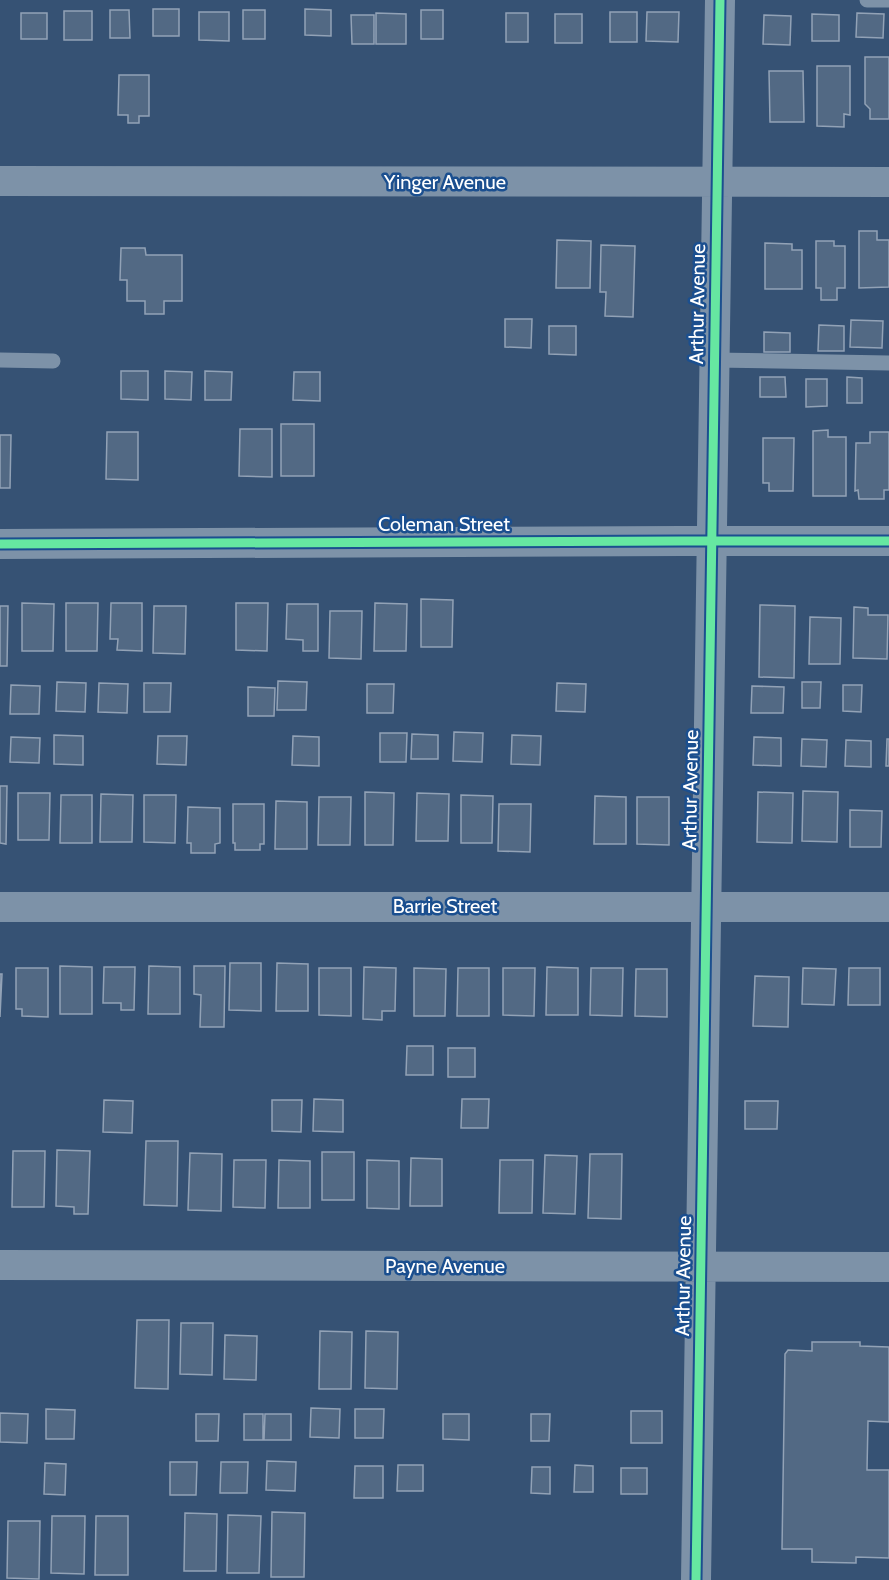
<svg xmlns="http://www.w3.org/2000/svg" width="889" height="1580" font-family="Cabin,sans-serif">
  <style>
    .building { fill: #526984; stroke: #92a2b6; stroke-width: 1.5 }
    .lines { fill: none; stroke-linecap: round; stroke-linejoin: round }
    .service { stroke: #7d92a8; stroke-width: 15 }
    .minor { stroke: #7d92a8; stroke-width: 30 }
    .cycleway-casing { stroke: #1b4f8f; stroke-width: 13 }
    .cycleway { stroke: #66e7a1; stroke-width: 9 }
    .labels { text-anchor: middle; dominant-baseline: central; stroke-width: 5; stroke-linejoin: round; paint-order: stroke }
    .street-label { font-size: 20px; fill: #fff; stroke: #1b4f8f }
  </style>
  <rect width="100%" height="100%" fill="#365274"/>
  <path class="building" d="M153,9H179V36H153Z
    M305,9L331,10V36L305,35Z
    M110,10H129L130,38H110Z
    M243,10H265V39H243Z
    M421,10H443V39H421Z
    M64,11H92V40H64Z
    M199,12H229V41L199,40Z
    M610,12H637V42H610Z
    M647,12H679L678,42L646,41Z
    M21,13H47V39H21Z
    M376,13L406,14V44H376Z
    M506,13H528V42H506Z
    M857,13L884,14L883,38L856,37Z
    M555,14H582V43H555Z
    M812,14L839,15V41H812Z
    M351,15H374V44H352Z
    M764,15L791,16L790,45L763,44Z
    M865,57H889V119H870V109L865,104Z
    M817,66H850V115L844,114V127L817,126Z
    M769,71H803L804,122H770Z
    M119,75H149V116H139V123H128V115H118Z
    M859,231H877V240H889V287L859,288Z
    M557,240L591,241L590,288H556Z
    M816,241H834V246H845V288H837V300H821V288H816Z
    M765,243L792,244V250H802V289H765Z
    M601,245L635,246L633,317L605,316L606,292H600Z
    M121,248H145L146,255H182V301H164V314H145V301H127V280H120Z
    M505,319H532L531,348L505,347Z
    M851,320L883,321L882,348L850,347Z
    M819,325L844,326V351H818Z
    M549,326H576V355L549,354Z
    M764,332L790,333V352H764Z
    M121,371H148V400L121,399Z
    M165,371L192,372L191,400L165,399Z
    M205,371L232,372L231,400H205Z
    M294,372H320V401L293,400Z
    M760,377H785L786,397H760Z
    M847,377L862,378V403H847Z
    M806,379H827V406L806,407Z
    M281,424H314V476H281Z
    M240,429H272V477L239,476Z
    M828,430V437H846V496H813V431Z
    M107,432H138V480L106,479Z
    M870,432H889V490H884V499H859L858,490L855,491L856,443H870Z
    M0,435H11L10,488H0Z
    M763,438H794L793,491H769V483H763Z
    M421,599L453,600L452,647H421Z
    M22,603L54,604L53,651H22Z
    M66,603H98L97,651H66Z
    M111,603H142V651L117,650L118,639H110Z
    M236,603H268L267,651L236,650Z
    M375,603L407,604L406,651H374Z
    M287,604H318V651H303V640L286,639Z
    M760,605L795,606L794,678L759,677Z
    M0,606H8L7,666H0Z
    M154,606H186L185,654L153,653Z
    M854,607L868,608V615H888L887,659L853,658Z
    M330,611H362L361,659L329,658Z
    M810,617L841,618L840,664H809Z
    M278,681L307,682L306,710H277Z
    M57,682L86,683L85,712L56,711Z
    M802,682H821L820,708H802Z
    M99,683L128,684L127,713L98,712Z
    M144,683H171L170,712H144Z
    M557,683L586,684L585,712L556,711Z
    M367,684H394L393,713H367Z
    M11,685L40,686L39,714H10Z
    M843,685H862L861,712L843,711Z
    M752,686L784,687L783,713H751Z
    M248,687L275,688L274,716H248Z
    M454,732L483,733L482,762L453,761Z
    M380,733H407L406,762H380Z
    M412,734L438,735V759H411Z
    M54,735L83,736V765L54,764Z
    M512,735L541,736L540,765L511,764Z
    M158,736H187L186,765L157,764Z
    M293,736L319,737V766L292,765Z
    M11,737L40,738L39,763L10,762Z
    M754,737L781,738V766L753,765Z
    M802,739L827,740L826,767L801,766Z
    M887,739H889V766H886Z
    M846,740L871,741V767L845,766Z
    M0,786H7L6,844L0,843Z
    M803,791L838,792L837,842L802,841Z
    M365,792L394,793L393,845H365Z
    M758,792L793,793L792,843L757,842Z
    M18,793H50L49,840H18Z
    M417,793L449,794L448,841H416Z
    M101,794L133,795L132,842H100Z
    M61,795H92V843H60Z
    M144,795H176L175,843L144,842Z
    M461,795L493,796L492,843H461Z
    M595,796L626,797V844H594Z
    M319,797H351L350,845H318Z
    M637,797H669V845L637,844Z
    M276,801L307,802V849H275Z
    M233,804H264V844H260V850H235V843H233Z
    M499,804H531L530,852L498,851Z
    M188,807L220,808V843L215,844V853H191V843H187Z
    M850,810L882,811L881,847H850Z
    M230,963H261V1011L229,1010Z
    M277,963L308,964V1011H276Z
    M60,966L92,967V1014H60Z
    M149,966L180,967V1014H148Z
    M194,966H225L224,1027H200L201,995L194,994Z
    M104,967H135L134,1010H121V1003H103Z
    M364,967L396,968L395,1011H382V1020L363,1019Z
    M547,967L578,968V1015H546Z
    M16,968H48V1017L22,1016V1009H16Z
    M319,968H351V1016L319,1015Z
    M414,968L446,969L445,1016H414Z
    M458,968H489V1016H457Z
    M503,968H535L534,1016L503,1015Z
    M591,968H623L622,1016L590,1015Z
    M803,968L836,969L834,1005L802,1004Z
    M849,968H880V1005H848Z
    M636,969H667V1017L635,1016Z
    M0,974H2L0,1017Z
    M755,976L789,977L788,1027L753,1026Z
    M407,1046H433V1075H406Z
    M448,1048H475V1077H448Z
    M314,1099L343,1100V1132L313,1131Z
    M462,1099H489L488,1128H461Z
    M104,1100L133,1101L132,1133L103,1132Z
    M272,1100H302L301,1132L272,1131Z
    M745,1101H778L777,1129H745Z
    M146,1141H178L177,1206L144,1205Z
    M57,1150L90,1151L88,1214H74V1207L56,1206Z
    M13,1151H45L44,1207H12Z
    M322,1152H354V1200H322Z
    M190,1153L222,1154L221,1211L188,1210Z
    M590,1154H622L621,1219L588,1218Z
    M545,1155L577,1156L575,1214L543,1213Z
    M411,1158L442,1159V1206H410Z
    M234,1160H266L265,1208L233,1207Z
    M279,1160L310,1161V1208H278Z
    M367,1160L399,1161V1209L367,1208Z
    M500,1160H533L532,1213H499Z
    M137,1320H169L168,1389L135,1388Z
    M181,1323H213L212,1375L180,1374Z
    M320,1331L352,1332L351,1389H319Z
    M366,1331L398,1332L397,1389L365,1388Z
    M225,1335L257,1336L256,1380L224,1379Z
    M812,1342H860V1346L889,1347V1422L868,1421L867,1470H889V1558L856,1557V1563L812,1562V1549H782L785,1354L788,1350L812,1351Z
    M311,1408L340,1409L339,1438L310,1437Z
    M46,1409L75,1410L74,1439H46Z
    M355,1409H384L383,1438H355Z
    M631,1411H662V1443H631Z
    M0,1413L28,1414L27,1443L0,1442Z
    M196,1414H219L218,1441H196Z
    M244,1414H263V1440H244Z
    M265,1414H291V1440H264Z
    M443,1414H469V1440L443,1439Z
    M531,1414H550L549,1441H531Z
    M267,1461L296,1462L295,1491L266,1490Z
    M170,1462H197L196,1495H170Z
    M221,1462H248L247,1493H220Z
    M45,1463L66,1464L65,1495L44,1494Z
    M398,1465H423V1491H397Z
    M575,1465L593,1466V1492H574Z
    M355,1466H383V1498H354Z
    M532,1467H550V1494L531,1493Z
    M621,1468H647V1494H621Z
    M272,1512L305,1513L304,1577H271Z
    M185,1513L217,1514L216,1571H184Z
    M228,1515L261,1516L259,1573H227Z
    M52,1516H85L84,1574L51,1573Z
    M96,1516H128V1575H95Z
    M8,1521H40L39,1579L7,1578Z"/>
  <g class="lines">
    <path class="service" d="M867,0H889
      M0,360L53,361
      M714,360L889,363"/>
    <path class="minor" d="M0,181L889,182
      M0,544L682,541H889
      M0,907H889
      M0,1265L889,1267
      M696,1580L720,0"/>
    <g class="cycleway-casing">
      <path id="cycleway" d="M0,544L682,541H889
        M696,1580L720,0"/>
    </g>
    <use href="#cycleway" class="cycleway"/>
  </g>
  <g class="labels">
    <g class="street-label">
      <text x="445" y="182">Yinger Avenue</text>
      <text transform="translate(697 304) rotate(-89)">Arthur Avenue</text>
      <text x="444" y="524">Coleman Street</text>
      <text transform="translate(690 790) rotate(-89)">Arthur Avenue</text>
      <text x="445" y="906">Barrie Street</text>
      <text x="445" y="1266">Payne Avenue</text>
      <text transform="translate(683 1276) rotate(-89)">Arthur Avenue</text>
    </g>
  </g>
</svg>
